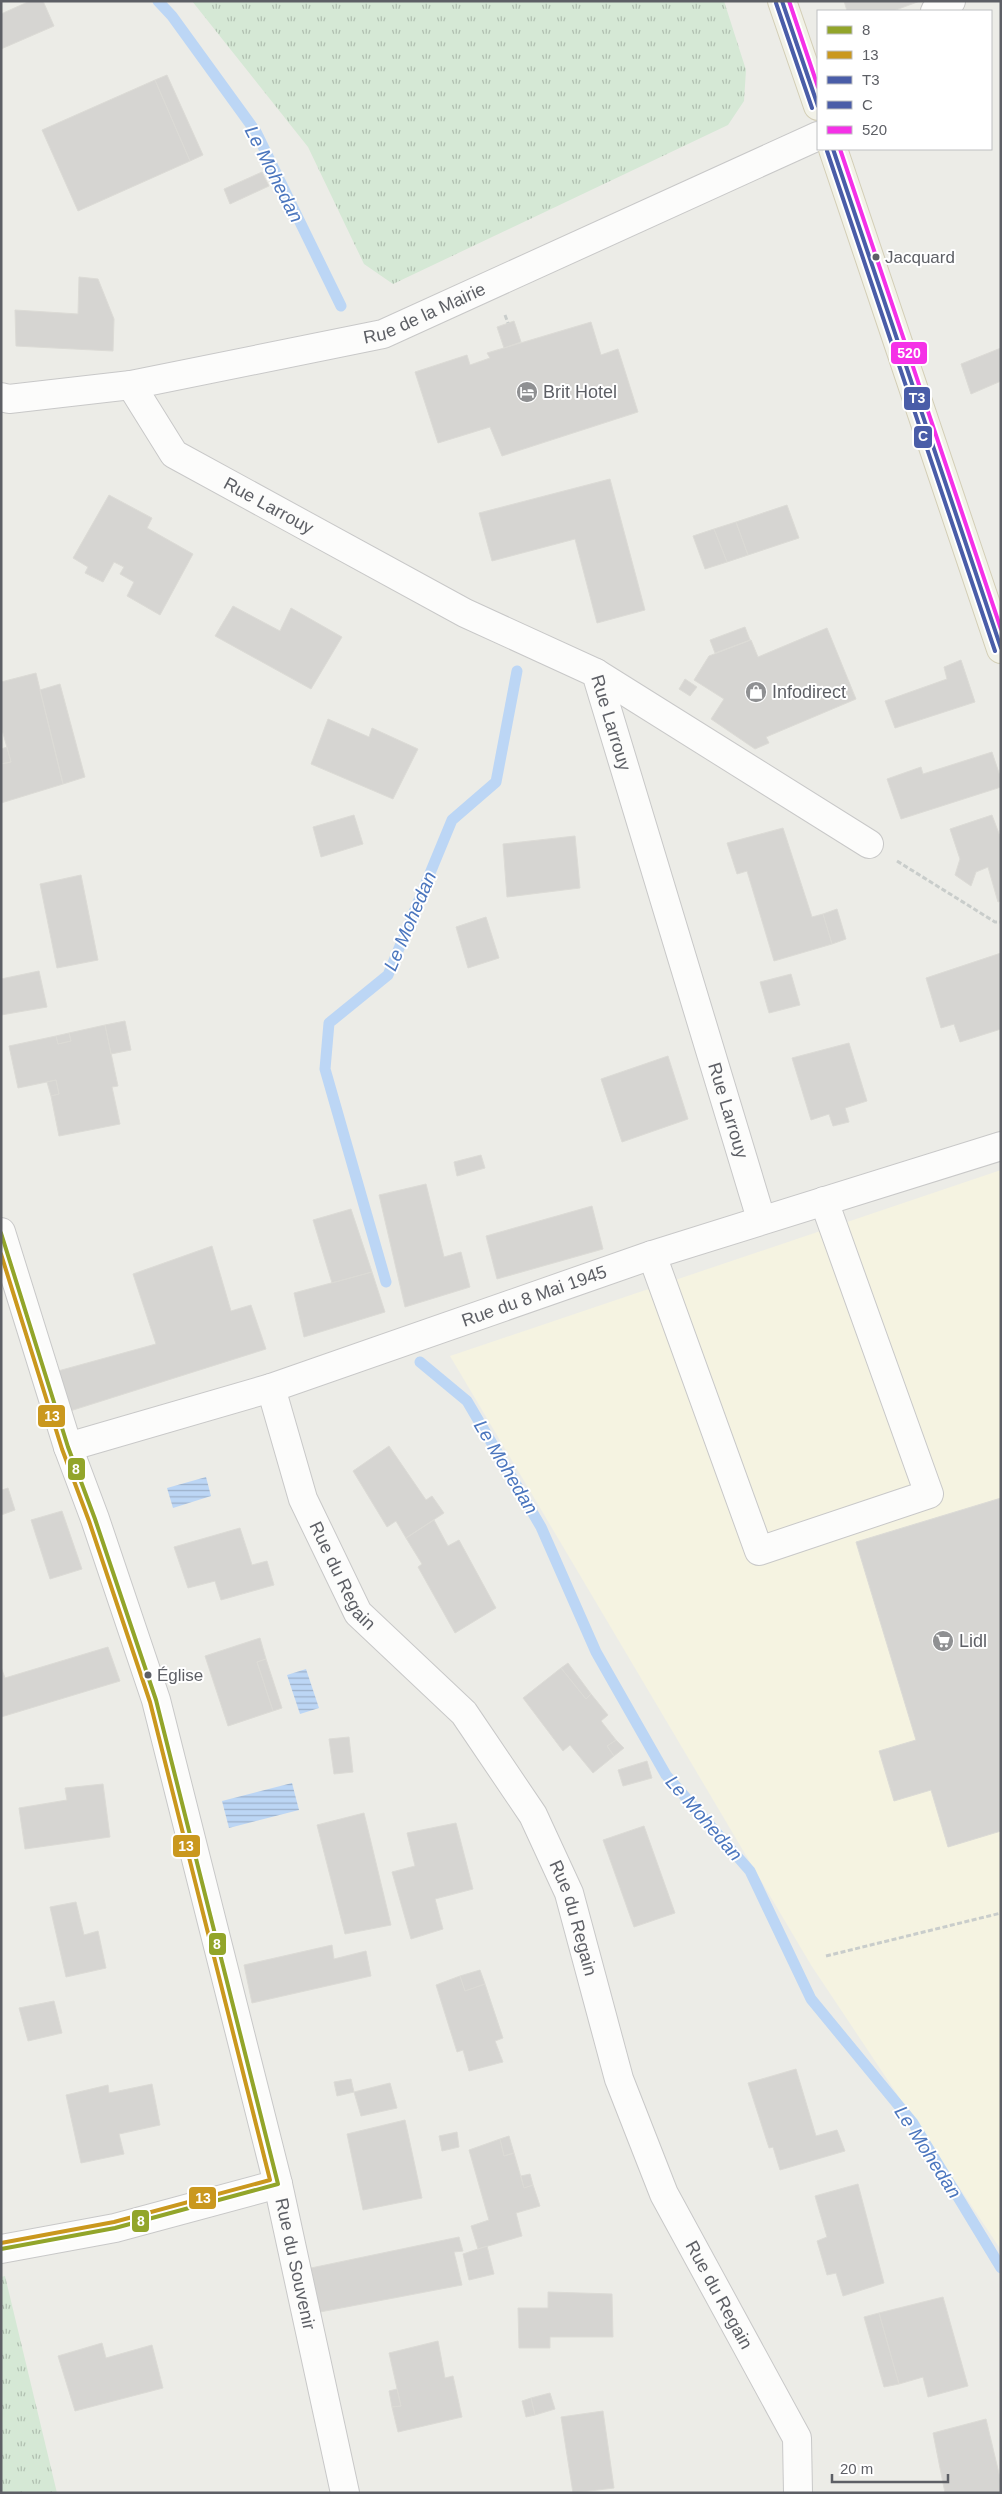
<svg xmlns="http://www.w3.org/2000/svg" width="1002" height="2494" font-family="Helvetica,sans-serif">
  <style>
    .commercial { fill: #f5f3e1 }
    .grass { fill: url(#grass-tufts) }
    .water { fill: url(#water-rules) }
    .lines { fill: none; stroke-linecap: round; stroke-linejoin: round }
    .stream { stroke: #bcd6f5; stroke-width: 11 }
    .building { fill: #d6d5d2; stroke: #dcdbd6 }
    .minor-casing { stroke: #c8c8c8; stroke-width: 30 }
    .major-casing { stroke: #d3ceb6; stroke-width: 30 }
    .path { stroke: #c9cdcb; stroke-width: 3; stroke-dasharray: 5 2.5; stroke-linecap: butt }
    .minor { stroke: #fcfcfb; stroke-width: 28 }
    .major { stroke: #f2f2e8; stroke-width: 28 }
    .bus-1-casing { stroke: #fff; stroke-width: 8 }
    .bus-2-casing { stroke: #fff; stroke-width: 8 }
    .bus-3-casing { stroke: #fff; stroke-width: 8 }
    .bus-4-casing { stroke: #fff; stroke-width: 8 }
    .bus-5-casing { stroke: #fff; stroke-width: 8 }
    .bus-1 { stroke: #92a52a; stroke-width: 4 }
    .bus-2 { stroke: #ca981e; stroke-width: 4 }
    .bus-3 { stroke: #4a5da8; stroke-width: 4 }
    .bus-4 { stroke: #4a5da8; stroke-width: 4 }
    .bus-5 { stroke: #f531e7; stroke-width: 4 }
    .bus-dot { fill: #5d5f65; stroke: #fff; stroke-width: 2 }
    .labels { text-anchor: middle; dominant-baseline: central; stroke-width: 4; stroke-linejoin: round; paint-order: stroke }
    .bus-label { font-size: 17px; fill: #5d5f65; stroke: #fff; text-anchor: start }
    .street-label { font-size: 18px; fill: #5d5f65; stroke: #fff }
    .poi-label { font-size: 18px; fill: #5d5f65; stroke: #fff; text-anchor: start }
    .water-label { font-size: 19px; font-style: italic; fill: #4b76be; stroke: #fff }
    .line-badge { stroke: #fff; stroke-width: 2 }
    .badge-label { font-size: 14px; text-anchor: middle; font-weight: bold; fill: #fff }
  </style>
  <defs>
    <pattern id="grass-tufts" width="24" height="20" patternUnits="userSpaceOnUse" patternTransform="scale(1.25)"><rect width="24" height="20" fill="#d5e8d5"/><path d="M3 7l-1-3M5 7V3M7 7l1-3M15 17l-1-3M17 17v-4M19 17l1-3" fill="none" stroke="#b0bfb0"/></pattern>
    <pattern id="water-rules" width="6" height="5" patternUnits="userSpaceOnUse" patternTransform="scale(1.25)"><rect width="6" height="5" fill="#bcd6f5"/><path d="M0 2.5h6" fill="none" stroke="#9cb1ca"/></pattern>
  </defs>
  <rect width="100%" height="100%" fill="#ecece7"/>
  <path class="commercial" d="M1001,1170V2250L811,1965L450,1356Z"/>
  <path class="grass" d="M192,1H724L746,70L744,101L728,125L393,284L364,264L308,147Z
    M5,2276L57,2493H1V2277Z"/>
  <path class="water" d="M206,1477L211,1496L173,1508L167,1488Z
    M306,1669L319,1708L300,1714L287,1675Z
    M292,1783L299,1810L229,1828L222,1801Z"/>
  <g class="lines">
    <path class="stream" d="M158,1L172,16L256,132L341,306
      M386,1282L325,1069L329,1023L388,975L452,820L496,782L517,671
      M420,1362L467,1401L541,1527L596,1652L666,1775L750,1871L811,1999L913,2123L1001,2268"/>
  </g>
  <path class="building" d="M30,1H43L54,26L1,49V14Z
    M844,1H920L893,11H847Z
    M167,75L203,155L190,161L155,80Z
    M155,80L190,161L78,211L42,130Z
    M262,172L269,186L230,204L224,189Z
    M79,277L98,279L114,319L113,351L16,346L15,310L78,314Z
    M514,321L521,342L504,348L497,327Z
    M591,322L601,355L618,349L638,412L502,456L490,427L438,443L415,372L467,355L470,365L490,358L487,353Z
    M1001,348V381L971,394L961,364Z
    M610,479L645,610L597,623L575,539L492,561L479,513Z
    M109,495L152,518L147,528L193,554L160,615L127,596L134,582L120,574L124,567L114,562L103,582L85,573L88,567L73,558Z
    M787,505L799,538L748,555L736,522Z
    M736,522L748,555L727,562L714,529Z
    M714,529L727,562L705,569L693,536Z
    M233,606L280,631L291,608L342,637L311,689L215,636Z
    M745,627L750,640L715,653L710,640Z
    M827,628L856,699L766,737L769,743L755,749L711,719L724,699L694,680L709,656L751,640L758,657Z
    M961,660L975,702L895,728L885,701L947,679L944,667Z
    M36,673L63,784L1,803V764L11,762L1,726V682Z
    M685,679L697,687L690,696L679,689Z
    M60,684L85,777L63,784L40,690Z
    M328,719L369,737L372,728L418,749L393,799L311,764Z
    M7,747L11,762L1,764V749Z
    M992,752L1001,779V787L901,819L887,779L921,767L923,774Z
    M354,815L363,844L321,857L313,827Z
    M992,815L1001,839V901L998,902L988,867L976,872L971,886L955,875L960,859L950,829Z
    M783,828L812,917L823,914L832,944L774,961L747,871L737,874L727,843Z
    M575,836L580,888L507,897L503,844Z
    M81,875L98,960L57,968L40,884Z
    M837,909L846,939L832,944L823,914Z
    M486,917L499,958L468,968L456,927Z
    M1001,953V1029L960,1042L954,1024L941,1028L926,978Z
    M39,971L47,1007L1,1015V979Z
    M791,974L800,1005L769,1013L760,982Z
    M125,1021L131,1050L111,1054L105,1025Z
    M105,1025L118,1086L112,1087L120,1124L59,1136L51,1096L59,1094L56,1080L18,1088L9,1046L56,1036L58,1044L71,1041L69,1033Z
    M69,1033L71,1041L58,1044L56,1036Z
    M849,1043L867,1101L845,1108L849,1122L833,1126L829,1114L811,1120L792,1058Z
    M668,1056L688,1119L622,1142L601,1079Z
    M56,1080L59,1094L51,1096L47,1082Z
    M481,1155L485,1168L457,1176L454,1162Z
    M426,1184L444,1257L461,1252L470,1287L405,1307L379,1195Z
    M592,1206L603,1249L497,1279L486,1236Z
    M351,1209L372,1272L332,1283L313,1220Z
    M212,1246L231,1311L251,1305L266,1349L70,1411L58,1371L156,1344L133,1274Z
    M372,1272L385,1312L304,1337L294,1293Z
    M389,1446L426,1500L432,1496L444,1513L406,1538L396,1521L387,1527L353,1471Z
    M1,1487L2,1490L8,1488L15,1510L1,1515Z
    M1001,1498V1831L948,1847L931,1790L894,1801L879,1751L916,1740L856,1542Z
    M62,1511L82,1569L50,1579L31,1520Z
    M434,1520L448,1546L459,1540L496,1608L455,1633L418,1567L422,1564L406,1538Z
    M240,1528L252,1565L267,1561L274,1585L221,1600L215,1581L188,1588L174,1547Z
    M260,1638L266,1659L257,1662L273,1711L228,1726L205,1656Z
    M108,1647L120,1681L1,1717V1667L5,1678Z
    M266,1659L282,1708L273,1711L257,1662Z
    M568,1663L591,1694L586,1699L561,1668Z
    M561,1668L586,1699L591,1694L608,1715L601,1721L616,1740L607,1746L614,1756L593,1773L570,1745L563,1751L523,1698Z
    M349,1737L353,1772L334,1774L329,1739Z
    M616,1740L624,1748L614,1756L607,1746Z
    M647,1761L652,1778L623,1786L618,1770Z
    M103,1784L110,1837L25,1849L19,1808L67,1800L65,1788Z
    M364,1813L391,1925L345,1934L317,1825Z
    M456,1823L473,1889L435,1899L443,1929L411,1939L392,1872L415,1866L407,1833Z
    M644,1826L675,1913L634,1927L603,1840Z
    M76,1902L84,1935L98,1931L106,1968L66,1977L50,1907Z
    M332,1945L334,1959L366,1951L371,1976L252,2003L244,1965Z
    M480,1970L485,1984L465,1991L460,1976Z
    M460,1976L465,1991L485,1984L503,2038L495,2041L503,2062L469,2071L463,2050L457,2052L436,1985Z
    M54,2001L62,2033L28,2041L19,2008Z
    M796,2069L816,2136L837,2130L845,2151L780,2170L773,2147L769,2148L748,2083Z
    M351,2079L354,2092L337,2096L334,2082Z
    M390,2083L397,2108L361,2116L354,2092Z
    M152,2084L160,2125L119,2134L124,2154L81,2163L66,2095L108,2085L109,2093Z
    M405,2120L422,2198L363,2210L347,2134Z
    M457,2132L459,2147L442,2151L439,2136Z
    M509,2136L514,2153L504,2156L500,2139Z
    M500,2139L504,2156L514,2153L524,2188L533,2185L540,2206L516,2213L522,2236L478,2249L471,2226L489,2220L469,2150Z
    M530,2174L533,2185L524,2188L521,2176Z
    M858,2184L884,2283L843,2296L836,2273L827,2275L817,2241L827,2237L815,2196Z
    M459,2237L463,2251L454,2252L462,2285L320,2312L311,2268Z
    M487,2246L494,2274L469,2280L463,2254Z
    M548,2292L612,2294L613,2337H550V2348H519L518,2308H548Z
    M943,2297L968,2386L928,2397L923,2377L899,2384L879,2313Z
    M879,2313L899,2384L884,2387L864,2317Z
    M438,2341L445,2378L453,2376L462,2417L398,2432L392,2407L401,2406L389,2353Z
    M102,2343L106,2358L152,2345L163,2388L75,2411L58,2356Z
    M397,2389L401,2406L392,2407L389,2391Z
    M550,2393L555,2409L535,2415L531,2398Z
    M531,2398L535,2415L526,2417L522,2401Z
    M603,2411L614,2488L573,2493L561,2417Z
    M986,2419L1001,2482V2493H945L933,2433Z"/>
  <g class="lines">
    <g class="minor-casing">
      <g id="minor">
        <path d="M935,11L951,1"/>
        <path id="s1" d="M131,385L174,454L465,613L596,673L761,1219"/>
        <path id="s2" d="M1,397L9,399L131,385L383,334L818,136"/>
        <path d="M596,673L869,844"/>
        <path id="s3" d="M1,1232L68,1447L95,1519L156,1700L278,2184L345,2493"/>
        <path d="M652,1255L759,1551L929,1494L824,1201"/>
        <path id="s4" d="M271,1388L303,1499L358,1613L464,1713L533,1815L569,1893L619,2079L664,2194L797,2438L798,2493"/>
        <path id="s5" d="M68,1447L271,1388L652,1255L1001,1146"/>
        <path d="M1,2249L115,2228L278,2184"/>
      </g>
    </g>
    <g class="major-casing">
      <path id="major" d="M782,1L818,106
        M833,149L1001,649"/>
    </g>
    <path class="path" d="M505,315L508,323
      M897,861L995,922H1001
      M826,1956L1001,1913"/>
    <use href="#minor" class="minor"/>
    <use href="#major" class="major"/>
    <g class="bus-1-casing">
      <path id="bus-1" d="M1,1233L68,1447L95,1519L156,1700L278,2184
        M1,2249L115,2228L278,2184"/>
    </g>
    <g class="bus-2-casing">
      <path id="bus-2" d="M1,1254L62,1449L89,1521L150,1702L270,2180L114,2222L1,2243"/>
    </g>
    <g class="bus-3-casing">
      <path id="bus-3" d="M782,1L818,106
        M833,149L1001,648"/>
    </g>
    <g class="bus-4-casing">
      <path id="bus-4" d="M776,3L812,108
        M827,151L995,651"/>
    </g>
    <g class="bus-5-casing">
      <path id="bus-5" d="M789,1L818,87
        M840,149L1001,629"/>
    </g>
    <use href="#bus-1" class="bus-1"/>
    <use href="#bus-2" class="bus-2"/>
    <use href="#bus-3" class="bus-3"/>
    <use href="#bus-4" class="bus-4"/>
    <use href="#bus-5" class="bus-5"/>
  </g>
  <defs>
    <g id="hotel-disc" transform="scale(1.125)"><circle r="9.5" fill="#8f9092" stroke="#fff"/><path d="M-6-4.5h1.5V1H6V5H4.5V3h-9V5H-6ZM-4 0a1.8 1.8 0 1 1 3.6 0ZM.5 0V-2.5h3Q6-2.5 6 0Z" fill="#fff"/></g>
    <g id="shop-disc" transform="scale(1.125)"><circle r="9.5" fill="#8f9092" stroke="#fff"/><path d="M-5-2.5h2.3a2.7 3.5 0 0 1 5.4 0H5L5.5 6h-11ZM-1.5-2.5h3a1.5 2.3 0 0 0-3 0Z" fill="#fff"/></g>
    <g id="supermarket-disc" transform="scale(1.125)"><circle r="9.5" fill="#8f9092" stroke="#fff"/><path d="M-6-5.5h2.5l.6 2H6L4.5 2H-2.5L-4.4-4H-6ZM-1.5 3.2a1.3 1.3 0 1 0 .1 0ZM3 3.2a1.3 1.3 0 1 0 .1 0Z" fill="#fff"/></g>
  </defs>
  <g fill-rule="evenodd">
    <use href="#hotel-disc" x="527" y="392"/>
    <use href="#shop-disc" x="756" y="692"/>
    <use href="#supermarket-disc" x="943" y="1641"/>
  </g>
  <g class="bus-dot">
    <circle cx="876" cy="257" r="4.5"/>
    <circle cx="148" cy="1675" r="4.5"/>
  </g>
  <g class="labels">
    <g class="bus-label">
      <text x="885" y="257">Jacquard</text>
      <text x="157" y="1675">Église</text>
    </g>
    <g class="street-label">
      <text stroke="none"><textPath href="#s2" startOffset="434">Rue de la Mairie</textPath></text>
      <text stroke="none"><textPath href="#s1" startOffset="189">Rue Larrouy</textPath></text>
      <text stroke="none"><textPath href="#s1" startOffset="609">Rue Larrouy</textPath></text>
      <text stroke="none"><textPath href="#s1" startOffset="1014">Rue Larrouy</textPath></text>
      <text stroke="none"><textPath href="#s5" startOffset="490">Rue du 8 Mai 1945</textPath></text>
      <text stroke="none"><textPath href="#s4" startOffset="202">Rue du Regain</textPath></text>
      <text stroke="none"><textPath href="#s4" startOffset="622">Rue du Regain</textPath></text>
      <text stroke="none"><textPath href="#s3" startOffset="1074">Rue du Souvenir</textPath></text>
      <text stroke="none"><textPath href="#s4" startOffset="1028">Rue du Regain</textPath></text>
    </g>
    <g class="poi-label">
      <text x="543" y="392">Brit Hotel</text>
      <text x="772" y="692">Infodirect</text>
      <text x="959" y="1641">Lidl</text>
    </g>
    <g class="water-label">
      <text transform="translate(274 174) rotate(63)">Le Mohedan</text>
      <text transform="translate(410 921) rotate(-67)">Le Mohedan</text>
      <text transform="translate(506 1467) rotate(59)">Le Mohedan</text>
      <text transform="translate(704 1818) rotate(49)">Le Mohedan</text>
      <text transform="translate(928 2152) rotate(57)">Le Mohedan</text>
    </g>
  </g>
  <g class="line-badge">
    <rect x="890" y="341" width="38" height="24" rx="5" fill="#f531e7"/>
    <rect x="903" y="386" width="28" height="25" rx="5" fill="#4a5da8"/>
    <rect x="913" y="425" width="20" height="24" rx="5" fill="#4a5da8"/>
    <rect x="37" y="1404" width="29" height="24" rx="5" fill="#ca981e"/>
    <rect x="67" y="1457" width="19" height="24" rx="5" fill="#92a52a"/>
    <rect x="172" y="1834" width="29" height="24" rx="5" fill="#ca981e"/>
    <rect x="208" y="1932" width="19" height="24" rx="5" fill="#92a52a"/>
    <rect x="188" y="2186" width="29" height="24" rx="5" fill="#ca981e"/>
    <rect x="131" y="2209" width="19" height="24" rx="5" fill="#92a52a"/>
  </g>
  <g class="badge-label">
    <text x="909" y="358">520</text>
    <text x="917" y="403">T3</text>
    <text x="923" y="441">C</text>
    <text x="52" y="1421">13</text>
    <text x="76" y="1474">8</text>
    <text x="186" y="1851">13</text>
    <text x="217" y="1949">8</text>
    <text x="203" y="2203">13</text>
    <text x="141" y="2226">8</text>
  </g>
  <rect width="1002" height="2494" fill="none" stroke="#5d5f65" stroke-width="5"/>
  <rect x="817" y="10" width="175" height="140" fill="#ffffff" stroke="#bebfc1"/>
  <rect x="827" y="26" width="25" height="8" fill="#92a52a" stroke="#bebfc1"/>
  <text x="862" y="35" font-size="15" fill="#5d5f65">8</text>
  <rect x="827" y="51" width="25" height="8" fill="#ca981e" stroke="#bebfc1"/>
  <text x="862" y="60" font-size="15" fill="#5d5f65">13</text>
  <rect x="827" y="76" width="25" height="8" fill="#4a5da8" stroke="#bebfc1"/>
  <text x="862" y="85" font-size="15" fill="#5d5f65">T3</text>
  <rect x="827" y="101" width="25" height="8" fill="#4a5da8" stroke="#bebfc1"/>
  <text x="862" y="110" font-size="15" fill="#5d5f65">C</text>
  <rect x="827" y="126" width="25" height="8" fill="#f531e7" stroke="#bebfc1"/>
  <text x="862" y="135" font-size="15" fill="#5d5f65">520</text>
  <path d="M832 2474v8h116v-8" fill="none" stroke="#5d5f65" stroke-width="2.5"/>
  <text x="840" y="2474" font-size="15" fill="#5d5f65" stroke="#ffffff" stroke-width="4" paint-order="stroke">20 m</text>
</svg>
